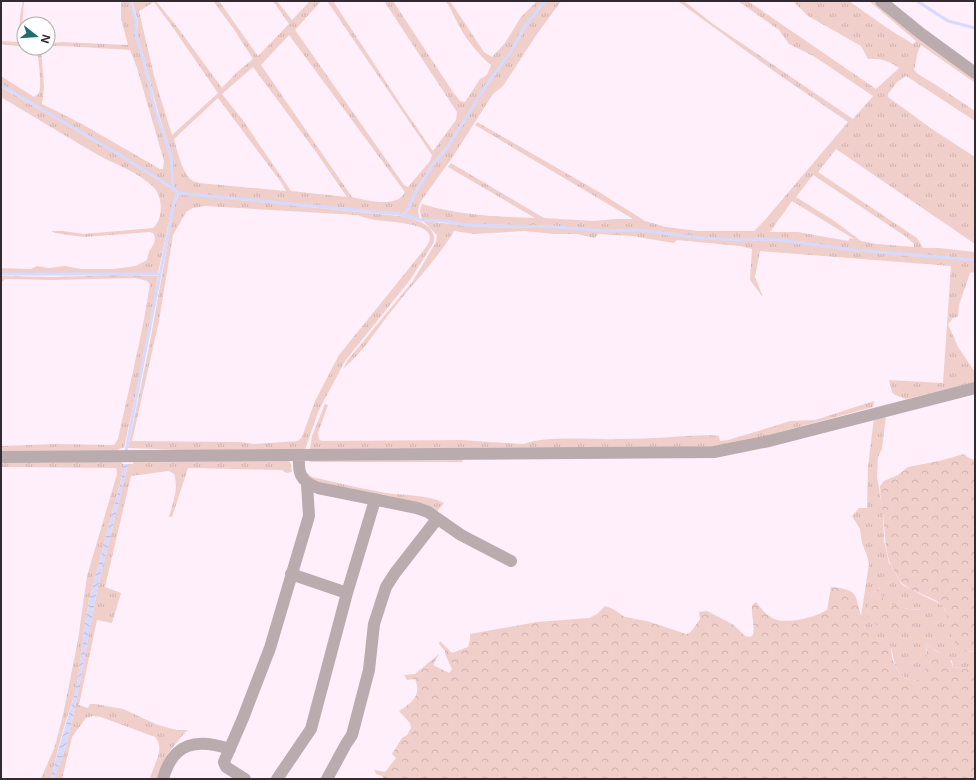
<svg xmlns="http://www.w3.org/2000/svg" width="976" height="780" font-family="Inter,sans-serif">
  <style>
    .grass { fill: url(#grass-tufts); fill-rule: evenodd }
    .forest { fill: url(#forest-crowns) }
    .water { fill: url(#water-waves) }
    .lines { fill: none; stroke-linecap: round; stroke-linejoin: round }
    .stream { stroke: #d5dafe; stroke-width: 3 }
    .street { stroke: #b9abae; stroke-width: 12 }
  </style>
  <defs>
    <pattern id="grass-tufts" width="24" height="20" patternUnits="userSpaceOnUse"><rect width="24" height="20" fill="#f0cfca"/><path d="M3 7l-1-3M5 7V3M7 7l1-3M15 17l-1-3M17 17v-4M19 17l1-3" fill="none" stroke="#ceb2ae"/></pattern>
    <pattern id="forest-crowns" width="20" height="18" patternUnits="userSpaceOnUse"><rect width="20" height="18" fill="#f0cfca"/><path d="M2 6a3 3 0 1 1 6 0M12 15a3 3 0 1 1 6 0" fill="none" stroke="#ceb2ae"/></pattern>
    <pattern id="water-waves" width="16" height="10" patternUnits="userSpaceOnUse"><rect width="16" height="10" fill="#d5dafe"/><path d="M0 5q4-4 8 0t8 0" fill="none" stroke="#b7bbda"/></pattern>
  </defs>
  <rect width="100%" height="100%" fill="#ffeffb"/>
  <path class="grass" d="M23,1H26L24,2L21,42L24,43V47L1,44V41L19,42L20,16Z
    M121,1H130L135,21V36L142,58L155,113L170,156L172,186L1,84V76L34,97C36,95 38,94 39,93C42,86 38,56 37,48H41L44,87L42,104L82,124L160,169H163L164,161L137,68L130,50L64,46H48V43L62,42L128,45L121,19Z
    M132,1H156L178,28L222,88L237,72L253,59L233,28L213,1H219L258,56L289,24L273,1H277L292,20L310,1H321L295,30L404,185L408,187L430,161L432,155L327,1H333L403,108L433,151L456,120L457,112L384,1H393L453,92L460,101L465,102L480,79L487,75L491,65C478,55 463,35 456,20C452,13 451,7 445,1H450L484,52L492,57L505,43L521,17L537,1H544L525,24L510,52L489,81L446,147L432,164L415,191L407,209L403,214L178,192L174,188L172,156L158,112L144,57L137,35L138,21ZM154,2L171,25L218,93L172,135L155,80L139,11ZM289,35L405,192C397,209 366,200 352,197L261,65ZM253,67L316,152L347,197L291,191L242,119L222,94ZM218,98L281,182L286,191L199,183C197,182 195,182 193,181C183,176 177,150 174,139Z
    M546,1H561L537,34L503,86L493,94L452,158L426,194L420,203L418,210L419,218L405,215L409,210L416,192L422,182L447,148L490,82L511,53L526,25Z
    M681,1H684L713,24L853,119L873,96L815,57L789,44L779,30L738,1H748L876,89L899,68C889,61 880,58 868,59L861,46L808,16L793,1H849L890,30L913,44L916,41L869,1H877L975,78V83L921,45C916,53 917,60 914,70L918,74L936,85L975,111V121L906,76L897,82L888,94V97L932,129L975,157V244L836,149L818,172L917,238L923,248H939L975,252V259L854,249L780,240L759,238L739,240L700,237L639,229L605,230L554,226L465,224L445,221L422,219L420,210L422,204C458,215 497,217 535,218L448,167L451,163L544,218L594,221L615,219H633L475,125L477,122L599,192L645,221L666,227L698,231H754L764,221L848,122L775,72L679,2ZM813,175L905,236L914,244V247L877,244L861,241L833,220L796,197ZM792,201L854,239L850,238L848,241L798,232H770Z
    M1,87L118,155L172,189L176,193L173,203L158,273H1V268L31,269L37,266L49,268L65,266L81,269H114L136,266L147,260C148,257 148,253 150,250C154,244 156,241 154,234L150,232L84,237L55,233L51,231H63L84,234L153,228C163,220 163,198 155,189C141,173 116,165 98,155C65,136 33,116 1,97Z
    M179,194L399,216C413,219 436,223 434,242L410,280L345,361L318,412L304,453L230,452L128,448L150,342L175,203ZM205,206L357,215C363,217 369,219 375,220C387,222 428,222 430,237C430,242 426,247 423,251L339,355L315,401L302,437L298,441L254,444L240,442L132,441L159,321L173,235L186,212L193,208Z
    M423,221L481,227L554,228L605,232L639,231L700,239L739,241L759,240L780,241L854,251L975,261V272L970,273L959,305L958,317L953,318L948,324L958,347L975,372V383L906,399L895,395L892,392L889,380L943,383L951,266L760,251L755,277L763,297L750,280L752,249L740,246L677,240L674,243L632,236L598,234L595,238L577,234H554L525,231L474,234L454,231C437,260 413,283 393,309C376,330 364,351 343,369L347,361L413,281L436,242L437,235Z
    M117,275L158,276L147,341L124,448H121L117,451L1,452V446L56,444L114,445L118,439C129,388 142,336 150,284L147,281L135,278L54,280L5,279L2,282L1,276L53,277Z
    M874,401L873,407L747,441L714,446L310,449L312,436L325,404L328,405L318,433L319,439L321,441L461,440L523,444C548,435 593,440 620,439C650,439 679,436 709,435L719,436L720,441L728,440L781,424L790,421L815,420Z
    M886,415L882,449L878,457L877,477L883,512L884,541L889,563L902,585L942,605L947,613L954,641L963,651L975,652V667L967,669L953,667L952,661C944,654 935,651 926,644C926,653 929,663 925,672C919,687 903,680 897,669C893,662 893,650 890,646C887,641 873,640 868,635C863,630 865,622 861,616L869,564L867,556L862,543L860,529L852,516L859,508H867L868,467L874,417ZM880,588C880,591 880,595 882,598C887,606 911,611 921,609L915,625L907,629L887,628L867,612L872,593Z
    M119,458L123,464V472L89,601L85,624L78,678L74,696L63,730L51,777L50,779H41L55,746L63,715L78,640L87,576L117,474L116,468L1,467V460Z
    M463,458L462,462H309L311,460Z
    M135,459H286L290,462L292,472L286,473L282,470L188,468L172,517H169C173,502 179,489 174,474L169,471L131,476L105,587L121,593L112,623L97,620L79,705L88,708L90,704H95L123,709L158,725L177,730H188C183,734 169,752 166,757C163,763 161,773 160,779H150C153,764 166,750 155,737L101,717L93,716L86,718L72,737L62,779H54L66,746L75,708L97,591L128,464H133Z
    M304,470L312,477L321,479C342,484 364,489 386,493C405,496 426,494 444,503L435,514L311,480Z"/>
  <path class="forest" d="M964,454L969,458L975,460V652C971,651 966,652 963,651C951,648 950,618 944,608C935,596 916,594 904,585C901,583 899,579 897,576C883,555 886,537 883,514C882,505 880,496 880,486L884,481L898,475L908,467L939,461Z
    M831,587C838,588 849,588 854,594C858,600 858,608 861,615C862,617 863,618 864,620C865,625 863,630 868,634C873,640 886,641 890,645C892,648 891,653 892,657C894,666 901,678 910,680C914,681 919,680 921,677C929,668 927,655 926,644L936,651L949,657L953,667L967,669L975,667V779H384L382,776L376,774L374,770L385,772L396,758L392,754L402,738L407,735L411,728L410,723L399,711C412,703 422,695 415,679L407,680L404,675L415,674L439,654L433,665L449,673L452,669L445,654V651L439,644L440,641L452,653L468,647L470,640V634L537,622L589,618L597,614L605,606L613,609L625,617L647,621L686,634L690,633L700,619L699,612L707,611L734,625L745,636L750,637L753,635C755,625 751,615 752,605L756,602C761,608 765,614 772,618C784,625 815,618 827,610Z
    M880,588C880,590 880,595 882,597C887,606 911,611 921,609V613L915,625C913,626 909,629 907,629C897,631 873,627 868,618C865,611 870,600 872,593Z"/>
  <path class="water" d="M123,464H128L97,591L75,708L66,746L54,779H50L74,696L78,678L85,624L89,601L123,472Z"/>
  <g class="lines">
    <path class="stream" d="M130,1L136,21V35L143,58L156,113L171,156L173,187
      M917,1L948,21L975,28
      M1,85L118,154L173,188L177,193L398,214L422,220L444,221L465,225L554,227L605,231L638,230L700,238L739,240L759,239L780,240L854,250L975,260
      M404,216L408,209L416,192L433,165L447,148L489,81L510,53L526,25L545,1
      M1,274H160
      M126,454L127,445C143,364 158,284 174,203L177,193"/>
    <path class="street" d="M881,1L919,32L975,73
      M299,455C298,474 300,481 318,488L417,508L428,512L461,535L511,561
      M1,457L714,452L769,441L975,388
      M291,574L347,593
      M163,779C173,742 197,738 230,749
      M245,779L226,767L224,762L243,718L270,648L309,516L307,484
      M277,779L311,729L347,593L375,500
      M327,779L346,744L352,735L369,670L374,624L386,587L395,573L437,519"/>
  </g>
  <rect width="976" height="780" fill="none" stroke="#342a32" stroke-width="4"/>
  <g transform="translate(36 36) rotate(107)"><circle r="19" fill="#ffffff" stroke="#aeaaad"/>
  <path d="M0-3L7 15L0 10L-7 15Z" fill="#216d6e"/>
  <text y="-6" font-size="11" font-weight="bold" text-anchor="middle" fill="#342a32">N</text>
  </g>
</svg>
